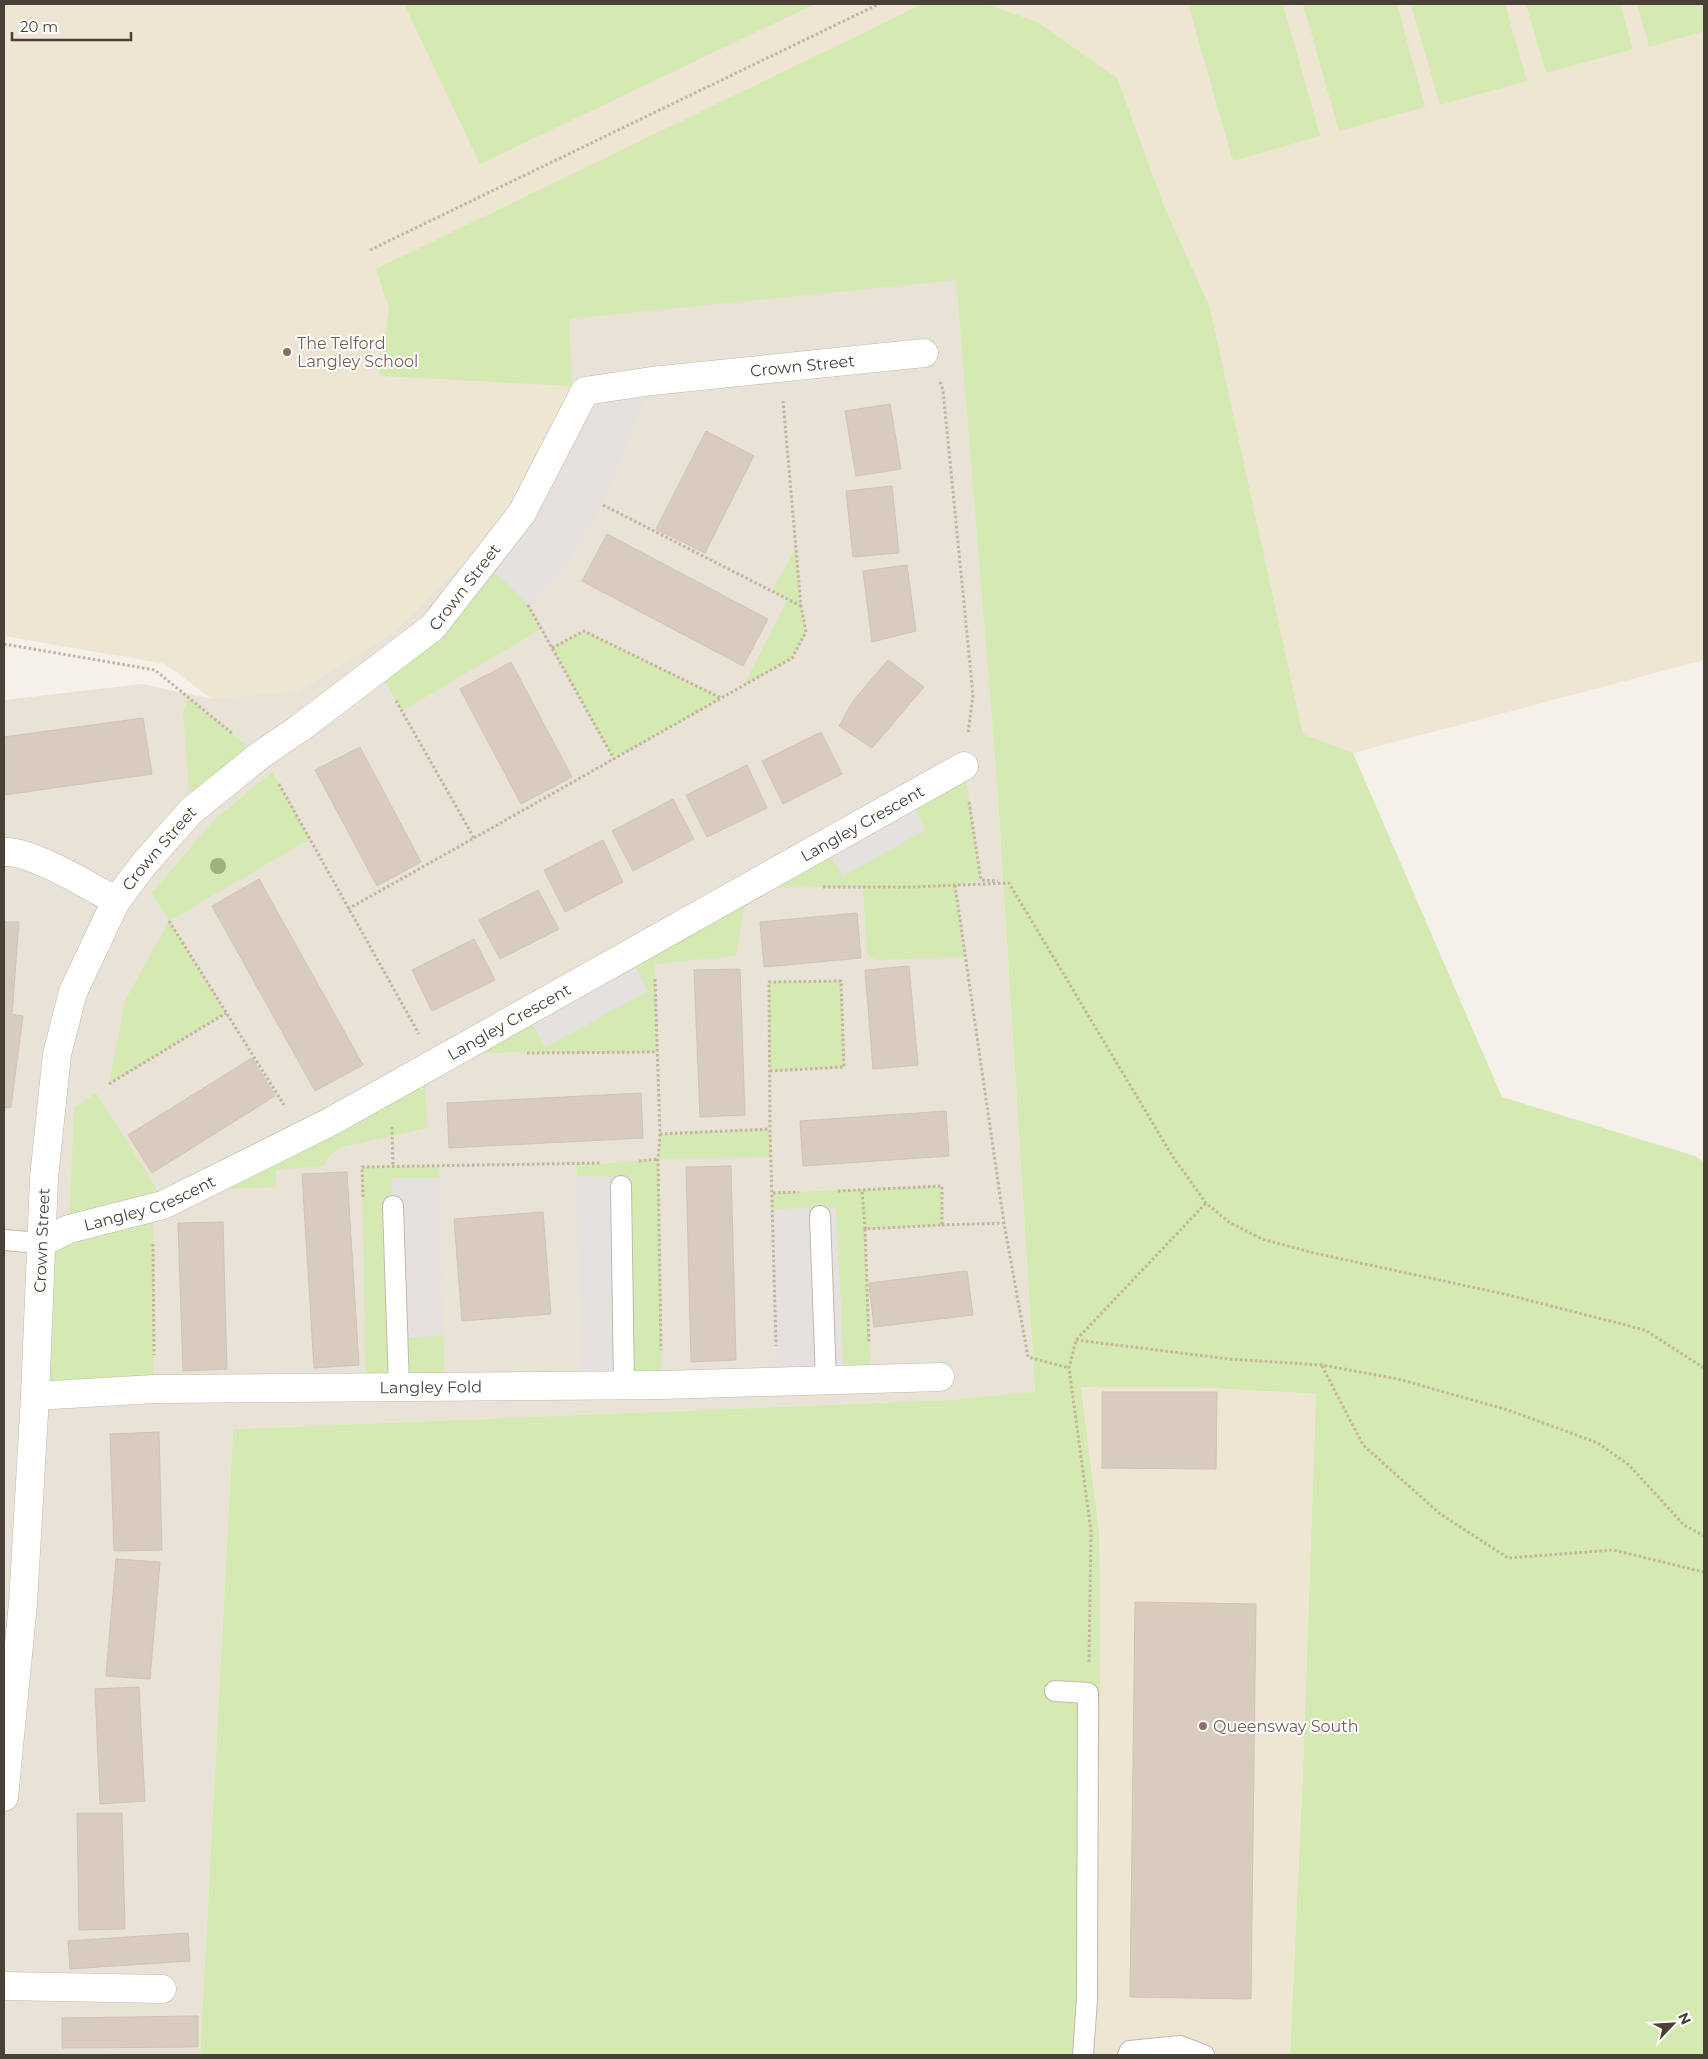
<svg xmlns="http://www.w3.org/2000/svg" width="1708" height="2059" font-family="Montserrat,sans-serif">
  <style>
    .residential { fill: #e9e2d7 }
    .education { fill: #eee5d3 }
    .green { fill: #d5eab2 }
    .parking { fill: #e4e1de }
    .building { fill: #d7ccbe; stroke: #d2c3b1 }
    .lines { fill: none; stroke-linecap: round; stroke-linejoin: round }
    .lane-casing { stroke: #c1b8ac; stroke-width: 22 }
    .street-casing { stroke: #c1b8ac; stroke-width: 29 }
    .path { stroke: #c3b39c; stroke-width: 3; stroke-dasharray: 2.5 2.5; stroke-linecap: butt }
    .lane { stroke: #fff; stroke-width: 20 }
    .street { stroke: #fff; stroke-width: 28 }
    .tree { fill: #9ab27f }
    .education-dot { fill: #8d6e63; stroke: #fff; stroke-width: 2 }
    .labels { text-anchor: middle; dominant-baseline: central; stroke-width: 4; stroke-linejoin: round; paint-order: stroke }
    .education-label { font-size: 16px; fill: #785e54; stroke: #fff; text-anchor: start }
    .street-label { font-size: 16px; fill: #494137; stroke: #fff }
  </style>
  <rect width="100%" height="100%" fill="#f5f1ea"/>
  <path class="residential" d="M956,279L997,783L1035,1393L949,1400L233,1429L200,2055H4V700L142,684L212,699L572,386L568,319Z"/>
  <path class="education" d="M4,4H951L956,279L569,319L572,386L516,496L467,560L393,633L298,692L212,699L165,664L4,636Z
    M987,4H1704V660L1353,753L1303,734L1210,307L1164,206Z
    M1137,1386L1211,1388L1316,1394L1303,1770L1290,2055H1091L1100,1734V1571L1099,1531L1081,1387Z"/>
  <path class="green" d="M404,4H815L480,164Z
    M923,4H987L1037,22L1117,78L1164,206L1210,307L1303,734L1353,753L1502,1097L1695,1156L1704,1162V2055H1290L1303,1770L1316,1394L1211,1388L1081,1387L1099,1531L1100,1571V1734L1091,2055H200L233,1429L949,1400L1035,1392L997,783L956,280L569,319L572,386L379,376L389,308L376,269Z
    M1188,4H1283L1320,136L1233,161Z
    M1303,4H1397L1425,107L1339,131Z
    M1411,4H1505L1527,81L1440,105Z
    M1526,4H1620L1633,49L1546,73Z
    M1637,4H1704V31L1649,47Z
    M796,548L801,606L806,632L792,658L744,685L788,599L772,591Z
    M483,563L509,585L528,605L541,629L402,711L378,668Z
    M584,631L721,698L614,759L552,648Z
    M188,698L259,756L191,811L183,713Z
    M964,766L981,880L955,885L965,957L875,960L867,954L863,887L747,888L736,956L655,964L657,1052L484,1053L473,1041L525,1012L545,1046L647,991L628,954L825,844L843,876L925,830L909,797Z
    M272,772L310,839L169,921L226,1013L109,1084L126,999L169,921L152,893L215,819Z
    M841,981L844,1067L770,1071L769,982Z
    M418,1073L425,1085L427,1128L339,1148L328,1157L324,1166L276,1170V1187L231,1189L224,1175Z
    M96,1093L157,1189L153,1208L154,1389L35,1396L41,1243L69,1229L74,1108Z
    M770,1129L771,1157L658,1159L662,1385H624L617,1177L577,1176L576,1164L612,1163L658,1159L660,1134Z
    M439,1166L440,1178L392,1179L397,1339L443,1335L445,1386L366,1388L362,1167Z
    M942,1186V1225L865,1229L871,1379L844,1380L836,1208L773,1209V1193Z"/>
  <path class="parking" d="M652,381L603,505L558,577L528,605L509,585L483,563L585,391Z
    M909,797L925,830L842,877L825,844Z
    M628,954L648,991L546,1047L525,1012Z
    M577,1176L617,1177L621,1186L624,1385H582Z
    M392,1178H440L443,1335L397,1339Z
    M836,1208L844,1380L777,1382L773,1209Z"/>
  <path class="building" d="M890,404L901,469L856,476L845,411Z
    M706,431L754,456L705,553L656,529Z
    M892,486L899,553L853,557L846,491Z
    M607,534L768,619L743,666L582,581Z
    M907,565L916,631L872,642L863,571Z
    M888,660L924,687L872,748L839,726L853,701Z
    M511,662L572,777L521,804L460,689Z
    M143,718L152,774L4,795V737Z
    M821,732L842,774L783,804L762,761Z
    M360,747L421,862L377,886L315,770Z
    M747,765L767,808L707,837L686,795Z
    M673,799L694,839L633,871L612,831Z
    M603,840L623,882L565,912L544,870Z
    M259,879L363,1065L315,1091L212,906Z
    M538,890L559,929L500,959L479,920Z
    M857,913L861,958L764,967L760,922Z
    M4,922H19L12,1014L23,1016L11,1107L4,1108Z
    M474,939L495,980L432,1011L412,970Z
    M909,966L918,1065L873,1069L865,970Z
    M740,969L745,1115L700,1117L694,970Z
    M252,1058L275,1096L152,1173L128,1135Z
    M641,1093L643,1138L449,1148L447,1103Z
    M946,1111L949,1156L803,1166L800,1121Z
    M731,1166L736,1360L691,1362L686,1167Z
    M347,1172L359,1365L314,1368L302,1174Z
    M543,1212L551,1314L462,1321L454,1219Z
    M223,1222L227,1369L183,1371L178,1223Z
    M967,1271L973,1315L874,1327L869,1283Z
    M1102,1392H1217L1216,1469L1102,1468Z
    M159,1432L162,1550L114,1551L110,1434Z
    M116,1559L160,1562L150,1679L106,1676Z
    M1135,1602L1256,1604L1251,1999L1130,1997Z
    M139,1687L145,1801L100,1804L95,1689Z
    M77,1813H122L125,1929L79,1930Z
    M188,1933L190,1961L70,1969L68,1941Z
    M198,2016V2047L62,2048V2018Z"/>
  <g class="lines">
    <g class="lane-casing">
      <path id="lane" d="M621,1186L624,1385
        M393,1206L399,1387
        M820,1216L826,1381
        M4,1240L41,1243
        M1055,1691L1088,1693L1087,1999L1083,2055
        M1128,2055L1130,2051L1180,2046L1204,2055"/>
    </g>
    <g class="street-casing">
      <g id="street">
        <path d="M4,852C31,850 91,887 116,901"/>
        <path id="s1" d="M41,1243L69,1229L163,1205L330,1122L964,766"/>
        <path id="s2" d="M35,1396L154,1389L662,1385L940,1377"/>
        <path id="s3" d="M4,1797L23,1603L35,1396L44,1178L57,1054L73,992L116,901L144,864L191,811L259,756L300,728L433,627L522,513L585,391L652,381L924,353"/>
        <path d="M4,1986L162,1989"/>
      </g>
    </g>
    <path class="path" d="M370,250L879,4
      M940,382L943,390L973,695L968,734
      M603,505L801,606
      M528,605L614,759
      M4,644L155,670L233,734
      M552,648L584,631L721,698
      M279,784L419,1034
      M969,802L981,880L998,881
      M474,838L792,658L806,632L801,606L783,401
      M955,885L1004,1223L1028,1357L1069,1368
      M823,887H911L1009,883L1173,1157L1206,1203L1229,1222L1262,1239L1314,1253L1504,1294L1645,1330L1704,1368
      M348,909L474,838L395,699
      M169,921L284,1105
      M655,979L660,1134L658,1159L661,1350
      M527,1053L657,1052
      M770,1071L844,1067L841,981L769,982L770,1129L776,1346
      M109,1084L226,1013
      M392,1127L393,1166
      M660,1134L770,1129
      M639,1161L658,1159
      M838,1191L942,1186V1225L865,1229L862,1190
      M773,1193L799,1192
      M363,1197L362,1167L600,1163
      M942,1225L1004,1223
      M865,1229L869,1343
      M153,1244L154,1355
      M1076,1340L1229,1359L1322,1365L1398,1379L1508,1410L1598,1443L1629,1465L1684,1525L1704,1536
      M1322,1366L1363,1445L1439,1513L1508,1558L1613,1550L1704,1572
      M1089,1662L1091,1531L1069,1368L1076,1340L1206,1203"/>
    <use href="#lane" class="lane"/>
    <use href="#street" class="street"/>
  </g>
  <circle class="tree" cx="218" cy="866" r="8"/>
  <g class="education-dot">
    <circle cx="287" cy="352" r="5"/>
    <circle cx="1203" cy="1726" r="5"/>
  </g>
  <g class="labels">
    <g class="education-label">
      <text x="297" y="343">The Telford<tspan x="297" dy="18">Langley School</tspan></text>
      <text x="1213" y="1726">Queensway South</text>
    </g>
    <g class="street-label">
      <text stroke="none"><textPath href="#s3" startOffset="1832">Crown Street</textPath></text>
      <text stroke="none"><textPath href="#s3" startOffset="1382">Crown Street</textPath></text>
      <text stroke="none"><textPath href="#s1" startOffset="925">Langley Crescent</textPath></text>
      <text stroke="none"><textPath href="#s3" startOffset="978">Crown Street</textPath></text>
      <text stroke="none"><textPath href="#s1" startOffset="520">Langley Crescent</textPath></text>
      <text stroke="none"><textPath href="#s1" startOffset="116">Langley Crescent</textPath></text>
      <text stroke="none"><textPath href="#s3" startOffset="558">Crown Street</textPath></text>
      <text stroke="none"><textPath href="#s2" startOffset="396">Langley Fold</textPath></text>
    </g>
  </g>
  <rect width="1708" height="2059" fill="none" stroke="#494137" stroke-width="10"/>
  <g transform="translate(1673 2024) rotate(65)" stroke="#ffffff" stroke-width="4" paint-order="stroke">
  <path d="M0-4L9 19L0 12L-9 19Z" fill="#494137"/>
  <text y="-8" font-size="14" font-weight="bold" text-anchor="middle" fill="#494137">N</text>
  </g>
  <path d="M12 32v8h119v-8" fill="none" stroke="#494137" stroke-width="2.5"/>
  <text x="20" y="32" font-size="15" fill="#494137" stroke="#ffffff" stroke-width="4" paint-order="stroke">20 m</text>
</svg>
